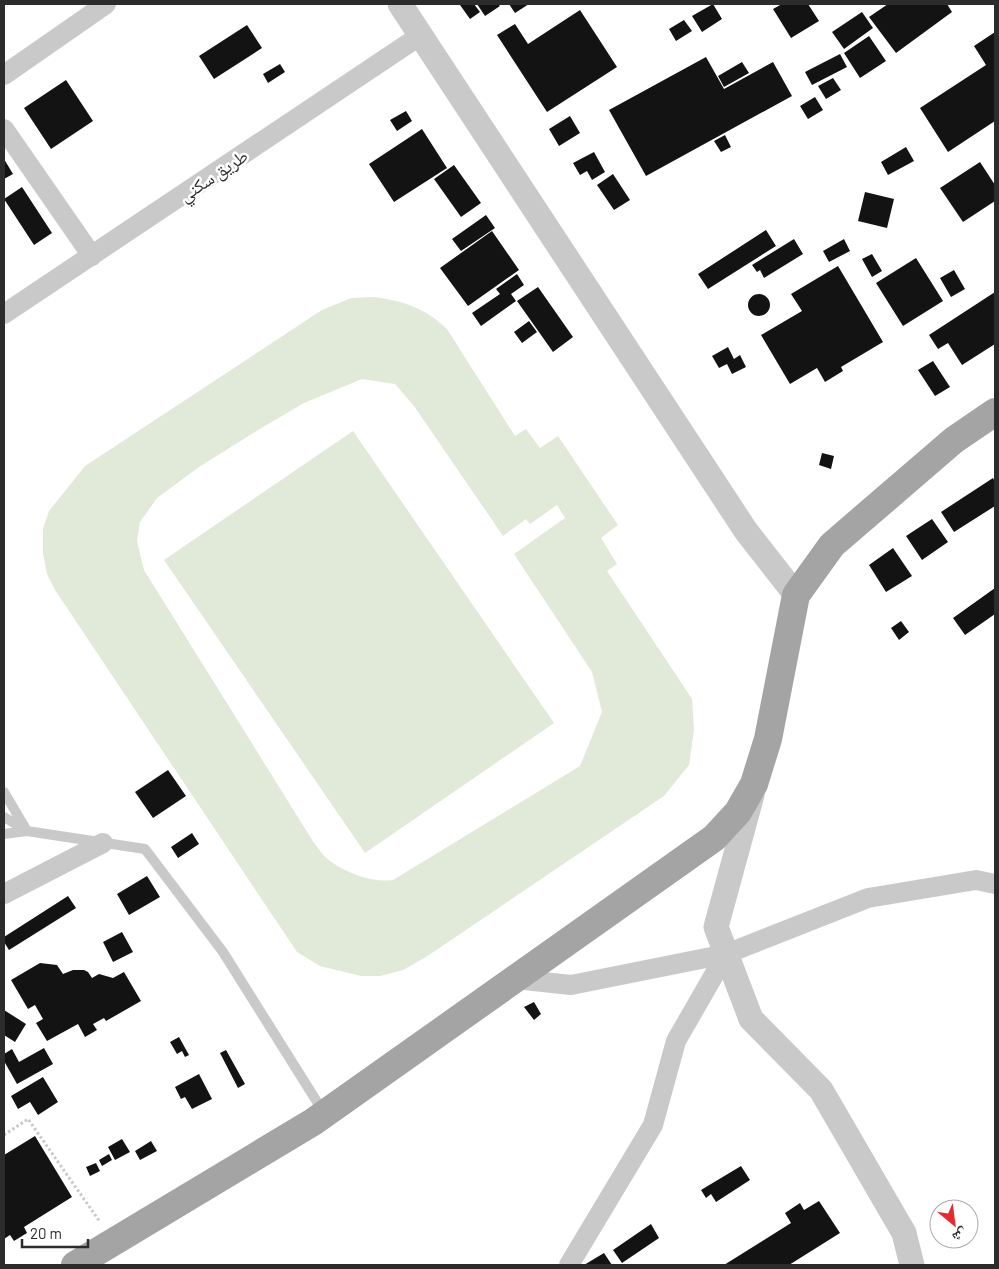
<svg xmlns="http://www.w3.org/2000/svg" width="999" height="1269" font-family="Barlow,'Noto Naskh Arabic',sans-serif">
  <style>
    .green { fill: #e1ead9; fill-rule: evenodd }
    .building { fill: #131313 }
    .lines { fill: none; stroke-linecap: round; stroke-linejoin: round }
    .path { stroke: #c9c9c9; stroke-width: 3; stroke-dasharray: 2.5 2.5; stroke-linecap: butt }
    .service { stroke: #c9c9c9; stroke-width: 10 }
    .minor { stroke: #c9c9c9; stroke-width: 20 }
    .tertiary { stroke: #c9c9c9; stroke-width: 25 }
    .primary { stroke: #a4a4a4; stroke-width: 28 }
    .labels { text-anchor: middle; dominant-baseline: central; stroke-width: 5; stroke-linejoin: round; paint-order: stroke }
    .street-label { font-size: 18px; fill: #2c2c2c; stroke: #fff }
  </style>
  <rect width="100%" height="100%" fill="#fff"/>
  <path class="green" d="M374,297C404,301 425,308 447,329L515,436L526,429L540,448L558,436L618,525L601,538L617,564L607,571L692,699L694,730L689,765L664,796L426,957L403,970L380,976H361L320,966L297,952L55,590L47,574L43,554V529L49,511L85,466L322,310L351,298ZM362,379L395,384L414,406L503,536L526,519L530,524L557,505L565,518L514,554L592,672L602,712L580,766L393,880C373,883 346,873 330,861C324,857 319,849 314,843L144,570L137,541L140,522L157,498L199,467L258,430L304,403Z
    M353,431L554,723L365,853L164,560Z"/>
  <path class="building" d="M462,4H474L480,12L470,19L460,5Z
    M477,4H498L500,6L485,16Z
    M509,4H529L515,13Z
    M713,4L722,19L702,32L692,16Z
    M782,4H808L819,21L791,38L773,9Z
    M888,4H947L952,12L896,53L869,17Z
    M580,10L617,67L547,112L497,35L515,24L528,44Z
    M862,12L873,28L844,49L832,32Z
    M684,20L692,31L676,41L669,29Z
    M247,25L262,48L214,79L199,56Z
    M995,32V121L948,152L920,108L986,65L974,46Z
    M869,36L886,61L860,78L844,53Z
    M840,54L847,67L812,85L805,72Z
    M706,57L724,89L773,62L792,96L646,176L609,110Z
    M742,62L749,73L724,87L718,76Z
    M280,64L285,72L268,83L263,74Z
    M833,78L841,90L826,99L818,86Z
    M66,80L93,121L51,149L24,108Z
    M815,97L823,110L808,119L800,106Z
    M406,111L412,121L397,131L390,120Z
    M570,116L580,133L559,146L549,129Z
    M422,129L447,168L394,202L369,164Z
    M725,135L731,147L721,152L714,141Z
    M906,147L914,161L888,175L881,162Z
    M594,152L605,172L592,180L587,171L580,175L573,163Z
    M4,159L13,174L4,179Z
    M980,162L995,185V201L963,222L940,188Z
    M454,165L481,203L461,217L434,179Z
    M613,174L630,200L614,210L597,185Z
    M22,187L52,233L34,245L4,199Z
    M865,192L894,199L887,228L858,221Z
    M486,215L495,228L461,251L452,239Z
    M766,230L776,246L708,289L698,274Z
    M492,231L519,270L468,306L440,268Z
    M794,239L803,254L764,278L760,270L757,272L752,265Z
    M844,239L850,251L829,262L823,251Z
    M872,254L882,271L872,277L862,259Z
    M916,258L943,301L903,326L876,283Z
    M838,266L883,342L841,367L843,371L825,382L817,368L790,384L761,335L802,311L791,294Z
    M954,270L965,289L951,297L940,278Z
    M517,274L524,285L511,294L516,301L481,326L472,313L500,294L496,289Z
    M538,287L573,337L553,352L517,301Z
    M995,292V344L962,365L948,343L938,349L929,335Z
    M748 305a11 11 0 1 1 22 0a11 11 0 1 1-22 0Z
    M529,321L537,332L522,343L514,332Z
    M728,347L734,359L740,355L746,367L732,374L727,364L719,368L712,356Z
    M933,361L950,387L935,396L918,370Z
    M822,453L834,456L831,469L819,465Z
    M993,478L995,482V506L954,532L941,512Z
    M932,519L948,542L922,560L906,536Z
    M893,548L912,576L886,592L869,565Z
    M995,588V614L965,635L953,618Z
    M901,621L909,632L899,640L891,628Z
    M168,770L186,796L153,818L135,792Z
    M192,833L199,844L178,858L171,847Z
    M147,876L160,897L129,915L117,894Z
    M68,896L76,908L9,950L4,942V937Z
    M122,932L133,952L113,962L103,942Z
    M40,963L57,965L63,974L73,970H84L88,972L92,978L99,974L113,978L124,972L141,1001L106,1021L104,1018L93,1024L97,1030L85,1037L78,1024L47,1041L36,1023L43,1019L35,1005L28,1009L11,980Z
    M534,1002L541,1014L534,1020L524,1007Z
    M4,1010L26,1024L15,1042L4,1035Z
    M179,1037L189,1055L185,1057L182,1051L177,1054L170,1042Z
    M44,1048L53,1064L17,1084L4,1061V1054L12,1049L19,1062Z
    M226,1050L245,1084L238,1088L220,1053Z
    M199,1074L212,1099L192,1109L185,1097L181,1099L175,1087Z
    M43,1077L58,1102L38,1115L30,1102L18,1109L11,1096Z
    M35,1136L72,1197L24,1227L27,1233L14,1241L10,1235L4,1239V1155Z
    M122,1139L130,1152L115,1160L108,1147Z
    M151,1141L157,1151L140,1160L135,1151Z
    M109,1154L112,1160L102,1166L99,1160Z
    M96,1163L100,1171L90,1176L86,1167Z
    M741,1166L750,1180L716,1202L711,1194L706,1198L701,1190Z
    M819,1201L840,1233L789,1265H724L791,1223L785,1213L800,1203L804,1210Z
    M651,1224L659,1238L622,1263L613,1250Z
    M604,1253L612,1265H584Z"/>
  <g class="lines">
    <path class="path" d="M4,1135L28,1119L100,1222"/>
    <path class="service" d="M4,792L27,831
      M4,817L24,829
      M4,834L27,831L145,849L223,952L324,1113"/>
    <path class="minor" d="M4,75L106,4
      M4,129L92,256
      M4,314L421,35
      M4,894L103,843
      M515,979L571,985L726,954L868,898L976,880L995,884
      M569,1265L653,1125L676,1041L726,954"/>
    <path class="tertiary" d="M400,4L746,531L796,595
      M752,795L716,927L751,1019L821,1090L904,1233L912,1265"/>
    <path class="primary" d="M75,1265L313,1122L714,838L738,812L754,784L768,739L796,595L832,545L954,440L995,412"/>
  </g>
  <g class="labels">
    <g class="street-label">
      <text transform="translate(213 175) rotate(-34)">طريق سكني</text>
    </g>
  </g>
  <rect width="999" height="1269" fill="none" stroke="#2c2c2c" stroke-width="10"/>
  <g transform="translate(954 1224) rotate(151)"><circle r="24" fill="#ffffff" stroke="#ababab"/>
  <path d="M0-4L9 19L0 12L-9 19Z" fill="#e72a2f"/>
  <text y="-8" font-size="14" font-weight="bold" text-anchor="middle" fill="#2c2c2c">ش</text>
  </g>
  <path d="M22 1239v8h66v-8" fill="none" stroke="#2c2c2c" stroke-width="2.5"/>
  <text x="30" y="1239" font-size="15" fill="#2c2c2c" stroke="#ffffff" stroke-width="4" paint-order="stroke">20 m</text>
</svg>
